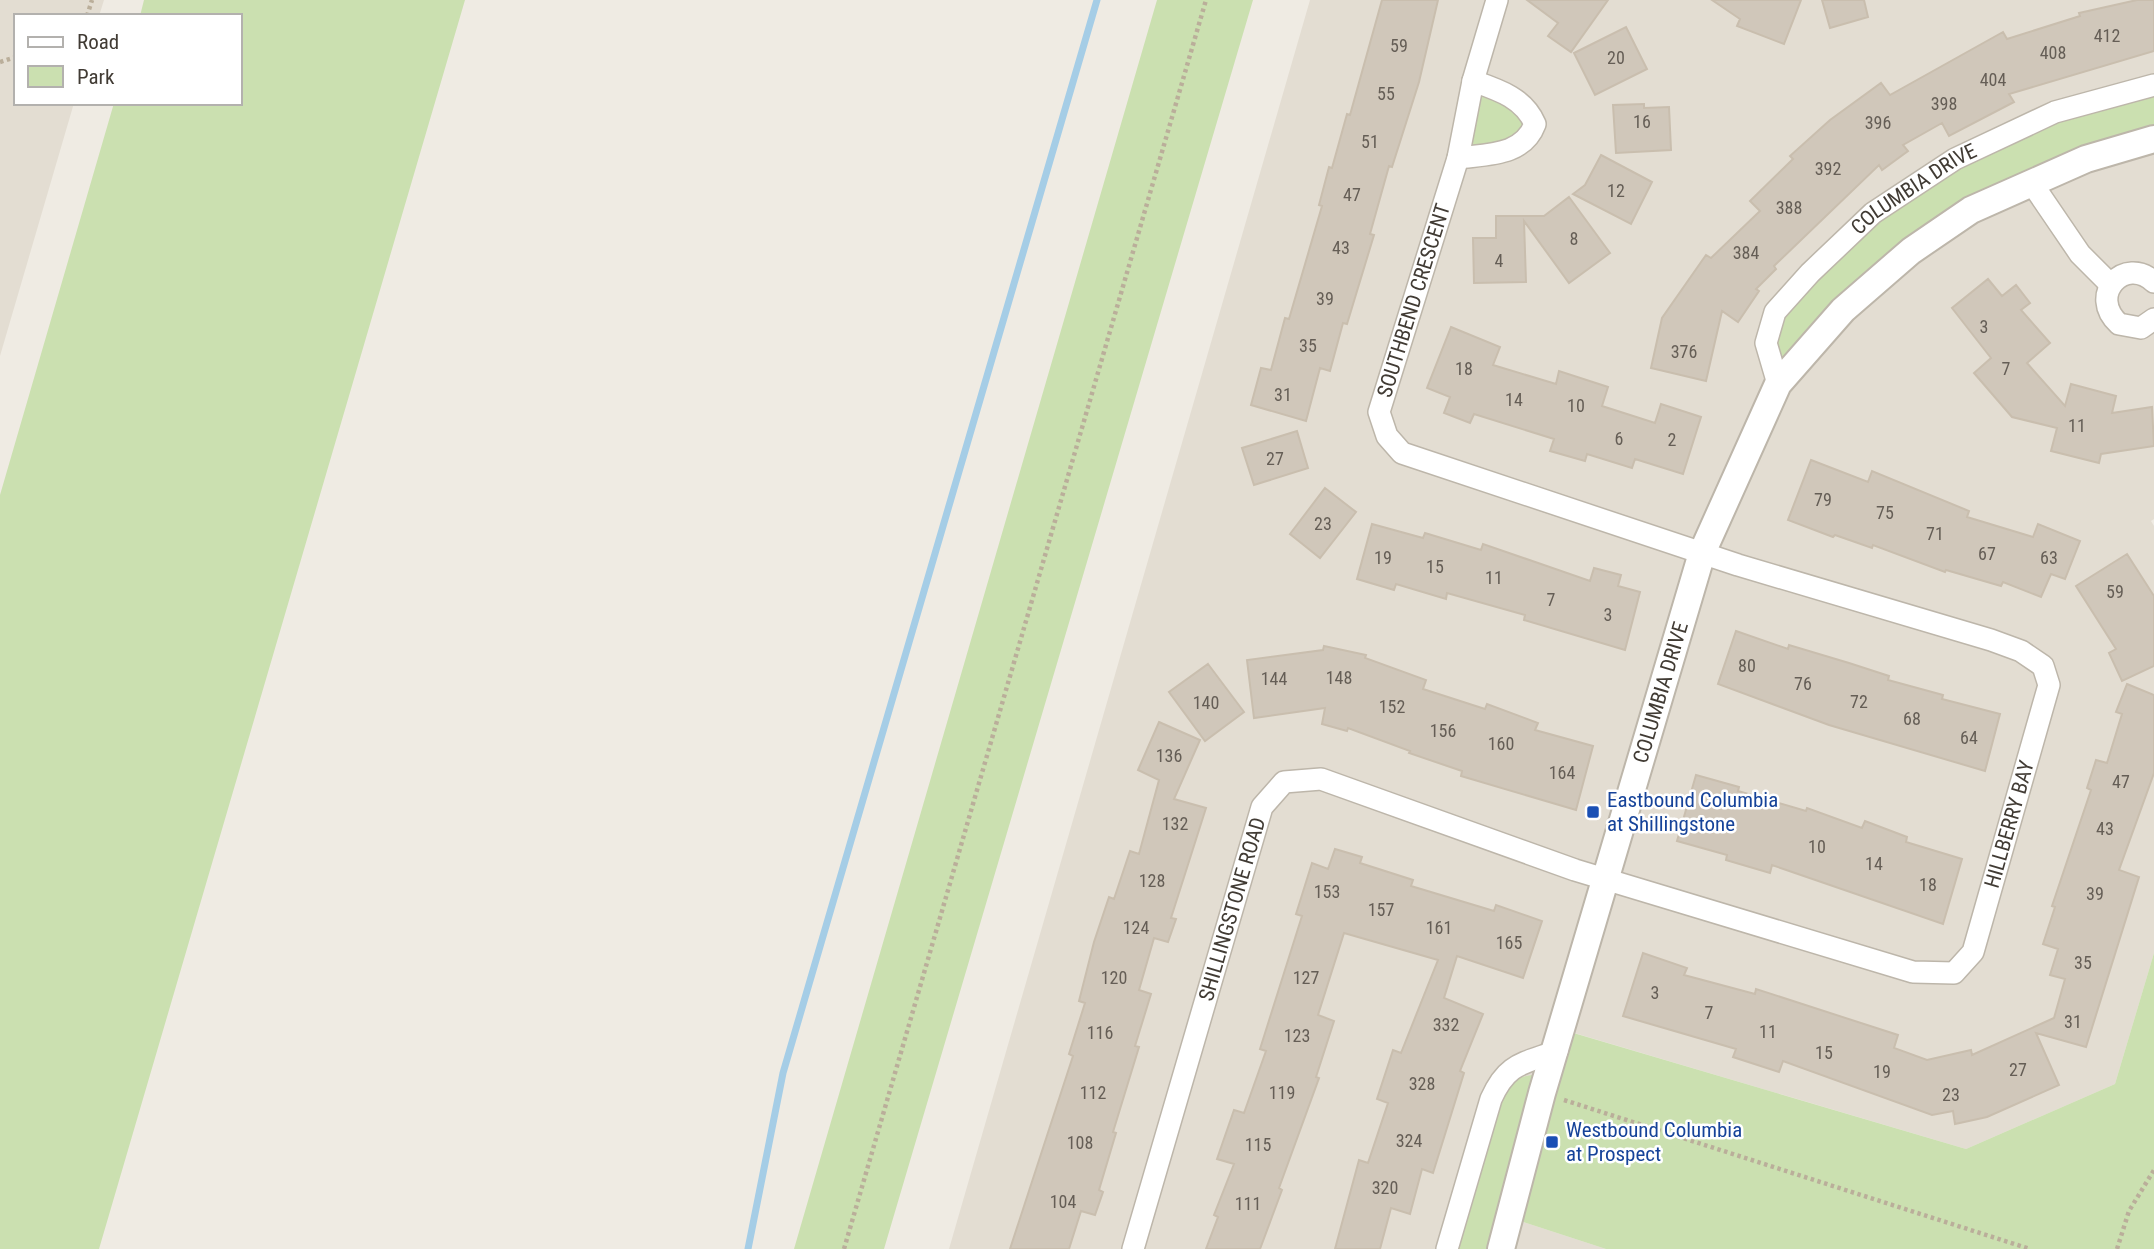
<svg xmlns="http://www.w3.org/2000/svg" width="2154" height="1249" font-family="'Roboto Condensed',sans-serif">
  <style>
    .residential { fill: #e3ddd2 }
    .green { fill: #cbe0b0 }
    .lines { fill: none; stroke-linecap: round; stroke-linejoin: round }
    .stream { stroke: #a5cde6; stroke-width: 7 }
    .building { fill: #d0c7ba; stroke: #c9beae; stroke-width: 2 }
    .minor-casing { stroke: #bdb6aa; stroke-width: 24 }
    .tertiary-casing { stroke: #bdb6aa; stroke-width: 30 }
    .path { stroke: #baae9a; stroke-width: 4.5; stroke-dasharray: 3.5 3.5; stroke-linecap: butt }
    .minor { stroke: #fff; stroke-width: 21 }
    .tertiary { stroke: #fff; stroke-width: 26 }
    .transit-dot { fill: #1a4fb4; stroke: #fff; stroke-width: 2.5 }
    .labels { text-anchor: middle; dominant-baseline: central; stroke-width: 5; stroke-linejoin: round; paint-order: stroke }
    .number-label { font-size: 18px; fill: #655e56 }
    .street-label { font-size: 21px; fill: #413b34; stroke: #fff }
    .transit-label { font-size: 21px; fill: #164399; stroke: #fff; text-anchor: start }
  </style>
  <rect width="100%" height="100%" fill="#efebe3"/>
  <path class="residential" d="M0,0H104L99,16H16V103H74L0,356Z
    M1310,0H2154V519L2151,521L2154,526V953L2115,1084L1966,1149L1561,1029L1505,1216L1606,1249H949Z"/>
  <path class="green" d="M144,0H465L99,1249H0V495L114,103H240V16H140Z
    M1157,0H1253L884,1249H794Z
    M1473,81L1521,103L1531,137L1458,158Z
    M2154,85V139L1971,210L1778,384L1775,312L1810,273L1955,159Z
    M2154,953V1249H1606L1505,1216L1496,1249H1437L1491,1083L1547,1072L1560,1029L1966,1149L2115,1084Z"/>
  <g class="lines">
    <path class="stream" d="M748,1249L783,1073L1097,0"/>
  </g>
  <path class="building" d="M1382,0H1438L1419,82L1392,167L1389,166L1370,234L1374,235L1347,324L1343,323L1330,371L1320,368L1306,421L1251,405L1261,368L1271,370L1285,318L1289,319L1322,206L1319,205L1329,167L1332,168L1347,114L1350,115Z
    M1527,0H1608L1571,52L1548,36L1558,23Z
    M1712,0H1801L1784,44L1737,26L1740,19Z
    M1822,0H1864L1868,17L1830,28Z
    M2137,0H2154V51L2009,94L2014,102L1949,136L1942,123L1903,145L1908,151L1882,170L1879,165L1774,266L1776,269L1756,289L1759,291L1738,322L1722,311L1706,381L1651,368L1662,318L1706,255L1711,258L1760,211L1750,201L1793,159L1790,156L1830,120L1881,83L1890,95L2003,32L2007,39L2080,16L2079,13Z
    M1626,27L1647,69L1595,95L1574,53Z
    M1644,104V108L1669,107L1671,150L1616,153L1613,105Z
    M1601,155L1652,182L1631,224L1573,194L1585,185Z
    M1569,197L1610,253L1569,283L1524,221L1526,282L1474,283L1473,238H1496V216H1544Z
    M1988,279L2002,296L2016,285L2030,303L2021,310L2050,343L2027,363L2065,406L2071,384L2116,396L2112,413L2152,407L2154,446L2101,454L2099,463L2051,451L2057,428L2012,417L1974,373L1991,358L1952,308Z
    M1451,327L1500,347L1493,365L1556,384L1559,371L1608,387L1602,406L1655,423L1661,404L1701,417L1683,474L1635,459L1632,468L1587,454L1585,461L1550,451L1554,439L1474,414L1470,423L1444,413L1450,397L1427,388Z
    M1297,431L1308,468L1254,485L1242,448Z
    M1811,460L1868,482L1872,471L1969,511L1967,517L2033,537L2038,524L2080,541L2065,579L2051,574L2041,597L2003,582L2001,586L1946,570L1945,572L1873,545L1872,548L1835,535L1833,537L1788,520Z
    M1325,488L1356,512L1320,558L1290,534Z
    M1372,524L1423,538L1425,533L1481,550L1483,544L1590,581L1594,568L1621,575L1618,586L1640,592L1625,650L1524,620L1525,615L1447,593L1446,599L1396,584L1394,590L1357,579Z
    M2127,554L2154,596V666L2122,681L2109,653L2116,649L2076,586Z
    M1736,631L1788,649L1789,645L1849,663L1889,676L1888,680L1943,695L1942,699L2000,714L1985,771L1829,725L1718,684Z
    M1324,646L1366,655L1365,658L1426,680L1423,689L1485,709L1487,704L1538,723L1535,730L1593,746L1576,810L1461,776L1462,771L1409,753L1410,751L1348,728L1347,731L1322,724L1325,708L1254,718L1247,660L1323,650Z
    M1208,664L1244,712L1205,741L1169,692Z
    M2127,684L2154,695V773L2119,870L2139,877L2086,1047L2036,1033L2059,1085L1987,1117L1955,1124L1953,1111L1932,1115L1783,1061L1779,1072L1733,1057L1736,1049L1623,1016L1643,953L1687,968L1684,975L1755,994L1756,989L1898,1035L1894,1048L1927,1060L1971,1050L1972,1055L2054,1018L2065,979L2050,975L2058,949L2043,944L2055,907L2052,906L2091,790L2087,788L2096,760L2107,763L2122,714L2116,712Z
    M1159,722L1200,740L1174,799L1206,808L1171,918L1176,919L1168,942L1154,938L1139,990L1151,994L1135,1046L1139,1047L1113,1132L1116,1133L1099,1190L1103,1192L1095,1215L1081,1211L1069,1249H1010L1073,1056L1069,1054L1085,1003L1079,1001L1094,942L1109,897L1114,899L1130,851L1139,854L1159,780L1138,770Z
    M1696,775L1739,787L1738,791L1806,811L1807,808L1862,828L1865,821L1907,837L1906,842L1962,859L1943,924L1772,865L1770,873L1726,860L1727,855L1677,841Z
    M1335,849L1362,857L1360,863L1413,880L1411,886L1494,911L1496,905L1542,921L1523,978L1457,956L1444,998L1483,1014L1460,1071L1464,1073L1433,1173L1422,1169L1410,1214L1391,1208L1380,1249H1335L1359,1160L1368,1163L1388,1103L1377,1099L1393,1050L1401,1053L1438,960L1344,933L1318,1015L1334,1021L1316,1077L1319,1078L1279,1188L1282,1190L1260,1249H1206L1218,1217L1214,1215L1234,1164L1217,1159L1234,1110L1244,1113L1266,1051L1260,1049L1302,916L1296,914L1312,863L1328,869Z"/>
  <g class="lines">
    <g class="minor-casing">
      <g id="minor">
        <path d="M1458,158C1488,154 1523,156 1535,124C1524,98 1499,90 1473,81"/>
        <path d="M2031,182L2080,254L2111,285"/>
        <path d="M2154,282C2125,255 2087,295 2119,324L2141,328L2154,319"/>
        <path id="s1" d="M1778,384L1766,343L1775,312L1810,273L1873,213L1955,159L2055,112L2154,85"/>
        <path id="s2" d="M1133,1249L1262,807L1284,782L1321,779L1575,870L1913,972L1954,973L1973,952L2049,685L2043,666L2021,651L1991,640L1738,565L1402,453L1387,436L1379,412L1458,158L1473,81L1497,0"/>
        <path d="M1447,1249L1491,1099C1507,1063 1522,1064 1557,1051"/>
      </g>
    </g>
    <g class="tertiary-casing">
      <g id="tertiary">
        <path id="s3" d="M1501,1249L1542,1093L1702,553L1778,384L1843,310L1911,251L1971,210L2086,159L2154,139"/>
      </g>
    </g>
    <path class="path" d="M87,16L92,0
      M0,62L16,57
      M1564,1100L2030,1249
      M844,1249L1206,0
      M2117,1249L2129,1211L2154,1170"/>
    <use href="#minor" class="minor"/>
    <use href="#tertiary" class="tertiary"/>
  </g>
  <g class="transit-dot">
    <rect x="1586" y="805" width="14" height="14" rx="3.5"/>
    <rect x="1545" y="1135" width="14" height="14" rx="3.5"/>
  </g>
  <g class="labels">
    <g class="number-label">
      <text x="2107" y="35">412</text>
      <text x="1399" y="45">59</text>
      <text x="2053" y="52">408</text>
      <text x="1616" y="57">20</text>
      <text x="1993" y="79">404</text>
      <text x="1386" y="93">55</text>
      <text x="1944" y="103">398</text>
      <text x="1642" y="121">16</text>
      <text x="1878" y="122">396</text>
      <text x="1370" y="141">51</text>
      <text x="1828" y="168">392</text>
      <text x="1616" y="190">12</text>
      <text x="1352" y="194">47</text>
      <text x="1789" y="207">388</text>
      <text x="1574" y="238">8</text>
      <text x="1341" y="247">43</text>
      <text x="1746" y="252">384</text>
      <text x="1499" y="260">4</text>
      <text x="1325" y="298">39</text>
      <text x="1984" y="326">3</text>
      <text x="1308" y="345">35</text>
      <text x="1684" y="351">376</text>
      <text x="1464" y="368">18</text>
      <text x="2006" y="368">7</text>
      <text x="1283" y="394">31</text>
      <text x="1514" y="399">14</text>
      <text x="1576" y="405">10</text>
      <text x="2077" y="425">11</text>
      <text x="1619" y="438">6</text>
      <text x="1672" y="439">2</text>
      <text x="1275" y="458">27</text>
      <text x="1823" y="499">79</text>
      <text x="1885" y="512">75</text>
      <text x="1323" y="523">23</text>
      <text x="1935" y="533">71</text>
      <text x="1987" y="553">67</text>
      <text x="1383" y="557">19</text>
      <text x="2049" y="557">63</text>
      <text x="1435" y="566">15</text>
      <text x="1494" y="577">11</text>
      <text x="2115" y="591">59</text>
      <text x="1551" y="599">7</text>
      <text x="1608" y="614">3</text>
      <text x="1747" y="665">80</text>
      <text x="1339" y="677">148</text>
      <text x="1274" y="678">144</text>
      <text x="1803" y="683">76</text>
      <text x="1859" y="701">72</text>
      <text x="1206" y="702">140</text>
      <text x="1392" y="706">152</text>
      <text x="1912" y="718">68</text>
      <text x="1443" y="730">156</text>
      <text x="1969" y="737">64</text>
      <text x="1501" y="743">160</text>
      <text x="1169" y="755">136</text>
      <text x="1562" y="772">164</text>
      <text x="2121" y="781">47</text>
      <text x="1175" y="823">132</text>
      <text x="2105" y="828">43</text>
      <text x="1817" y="846">10</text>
      <text x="1874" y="863">14</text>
      <text x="1152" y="880">128</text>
      <text x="1928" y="884">18</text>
      <text x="1327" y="891">153</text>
      <text x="2095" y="893">39</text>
      <text x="1381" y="909">157</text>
      <text x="1136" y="927">124</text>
      <text x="1439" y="927">161</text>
      <text x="1509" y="942">165</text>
      <text x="2083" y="962">35</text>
      <text x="1114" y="977">120</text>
      <text x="1306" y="977">127</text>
      <text x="1655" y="992">3</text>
      <text x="1709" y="1012">7</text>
      <text x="2073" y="1021">31</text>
      <text x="1446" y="1024">332</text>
      <text x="1768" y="1031">11</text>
      <text x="1100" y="1032">116</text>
      <text x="1297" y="1035">123</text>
      <text x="1824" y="1052">15</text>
      <text x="2018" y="1069">27</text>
      <text x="1882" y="1071">19</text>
      <text x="1422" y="1083">328</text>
      <text x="1093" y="1092">112</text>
      <text x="1282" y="1092">119</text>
      <text x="1951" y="1094">23</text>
      <text x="1409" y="1140">324</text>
      <text x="1080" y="1142">108</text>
      <text x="1258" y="1144">115</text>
      <text x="1385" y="1187">320</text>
      <text x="1063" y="1201">104</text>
      <text x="1248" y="1203">111</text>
    </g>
    <g class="street-label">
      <text stroke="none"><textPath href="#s1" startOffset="262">COLUMBIA DRIVE</textPath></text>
      <text stroke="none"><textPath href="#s2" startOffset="2362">SOUTHBEND CRESCENT</textPath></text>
      <text stroke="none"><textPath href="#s3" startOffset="579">COLUMBIA DRIVE</textPath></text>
      <text stroke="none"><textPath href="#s2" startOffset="1356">HILLBERRY BAY</textPath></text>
      <text stroke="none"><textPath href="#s2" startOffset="354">SHILLINGSTONE ROAD</textPath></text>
    </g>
    <g class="transit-label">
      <text x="1607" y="800">Eastbound Columbia<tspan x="1607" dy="24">at Shillingstone</tspan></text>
      <text x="1566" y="1130">Westbound Columbia<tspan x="1566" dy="24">at Prospect</tspan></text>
    </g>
  </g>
  <rect x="14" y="14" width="228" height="91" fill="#ffffff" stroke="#b3b1ae" stroke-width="2"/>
  <rect x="28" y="37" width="35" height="10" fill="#ffffff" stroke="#b3b1ae" stroke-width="2"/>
  <text x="77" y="49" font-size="21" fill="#413b34">Road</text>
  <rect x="28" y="66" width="35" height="21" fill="#cbe0b0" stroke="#b3b1ae" stroke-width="2"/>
  <text x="77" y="84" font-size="21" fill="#413b34">Park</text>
</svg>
